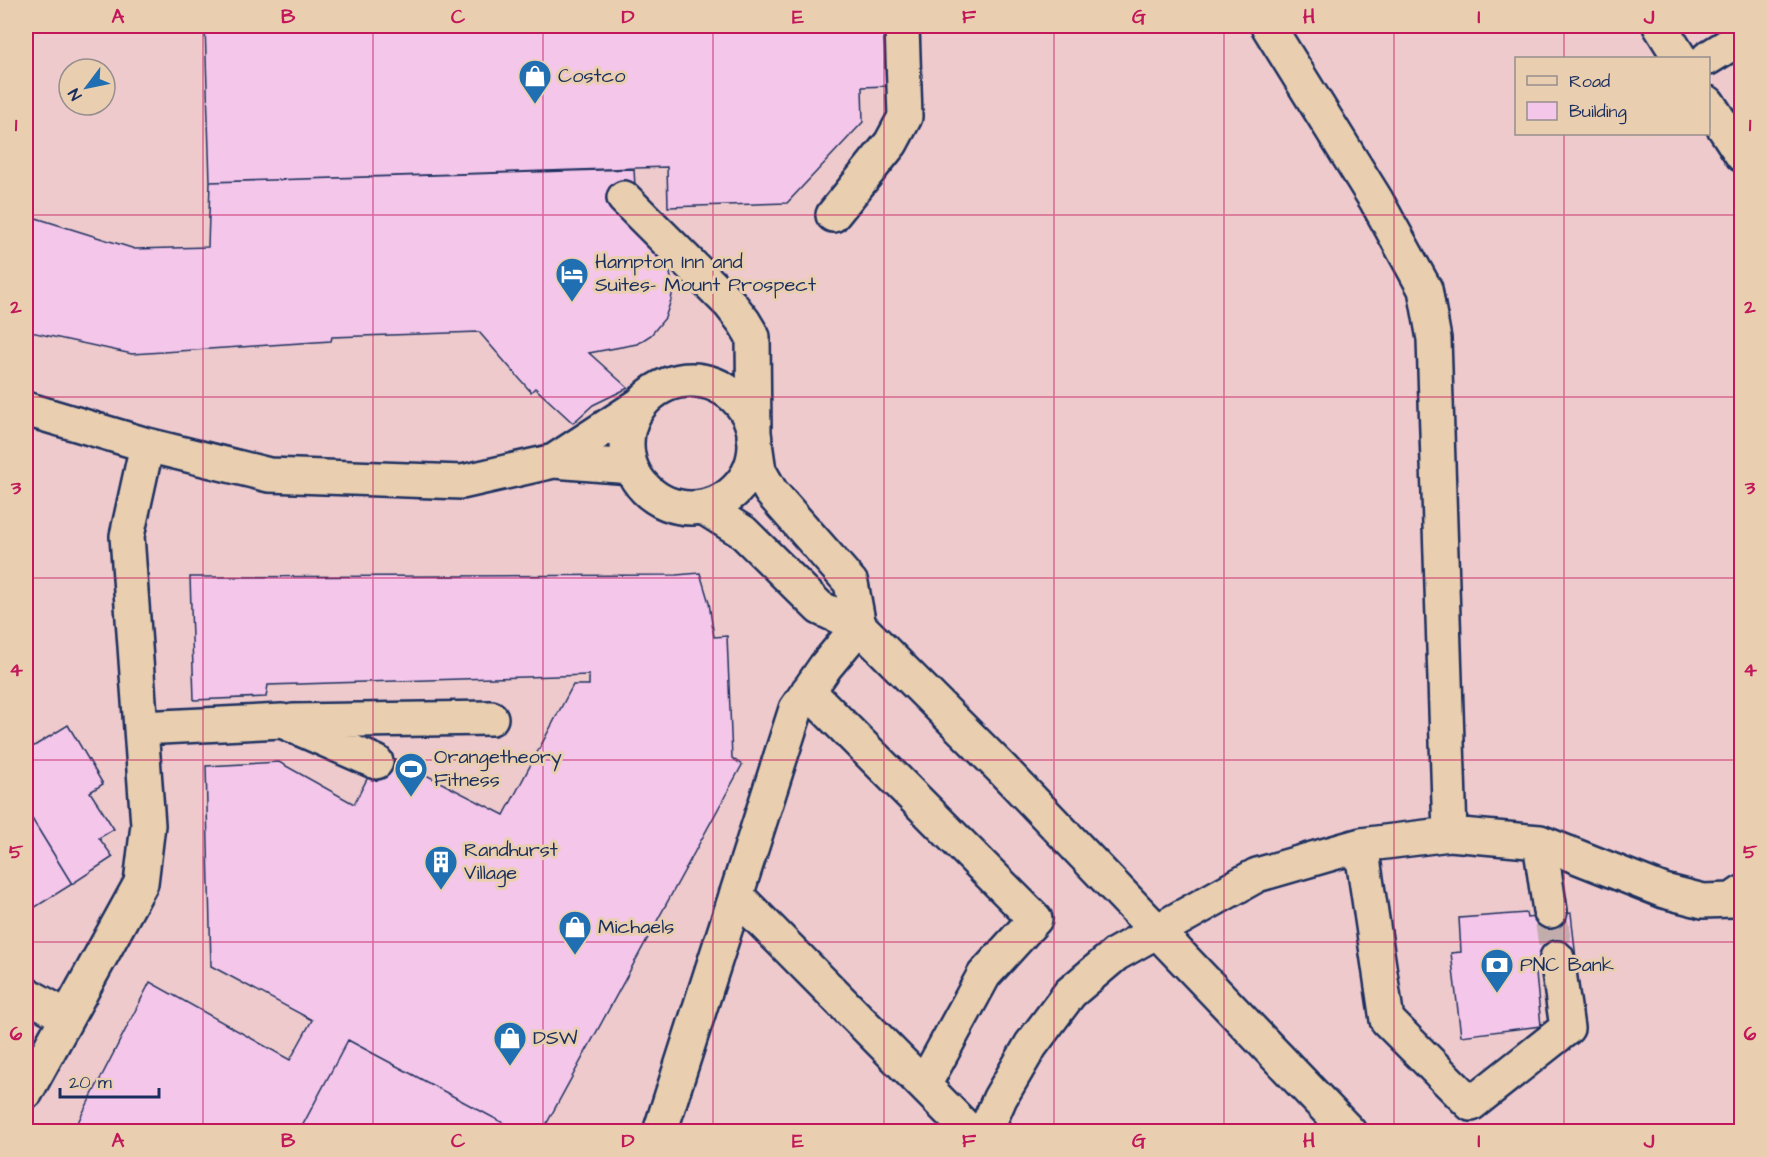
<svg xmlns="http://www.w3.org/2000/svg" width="1767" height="1157" font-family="'Architects Daughter',sans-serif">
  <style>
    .built { fill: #eecacd; fill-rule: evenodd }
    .building { fill: #f4c6ea; stroke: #1b2f5e; stroke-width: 1.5 }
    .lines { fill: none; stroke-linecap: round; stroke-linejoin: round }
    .minor-tunnel { stroke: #c2adad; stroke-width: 33; stroke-dasharray: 33 16; stroke-linecap: butt }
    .minor-casing { stroke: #1b2f5e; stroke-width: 38 }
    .minor { stroke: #e9ceb0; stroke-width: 33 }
    .grid { fill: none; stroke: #c2185b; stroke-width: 1.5; stroke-opacity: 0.55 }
    .labels { text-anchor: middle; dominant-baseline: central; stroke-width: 6; stroke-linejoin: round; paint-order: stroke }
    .poi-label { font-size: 20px; fill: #1b2f5e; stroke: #e9ceb0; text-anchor: start }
    .neatline { fill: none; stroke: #c2185b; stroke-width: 2 }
    .grid-label { font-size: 20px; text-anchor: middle; font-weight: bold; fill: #c2185b }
  </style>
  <rect width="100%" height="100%" fill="#ecccc1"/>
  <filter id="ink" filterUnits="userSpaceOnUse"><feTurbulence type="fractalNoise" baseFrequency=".0167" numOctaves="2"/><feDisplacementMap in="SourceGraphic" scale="12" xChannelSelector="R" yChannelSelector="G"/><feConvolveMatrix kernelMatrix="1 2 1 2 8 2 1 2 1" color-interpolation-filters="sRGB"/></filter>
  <g filter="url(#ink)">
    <path class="built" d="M26,26H1741V1131H26ZM1516,58H1708V134H1516ZM69,69H105V105H69Z"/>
    <path class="building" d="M205,26H884L886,86L862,87L863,122L787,203L668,207L667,167L210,182Z
      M634,169L635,187L669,267L673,290L671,300L665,318L651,335L637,344L589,353L628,388L593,405L573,423L535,388L531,392L479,332L332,337L331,341L132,354L26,331V263L36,218L135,249L208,247L210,182Z
      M700,573L709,603L714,637L727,636L732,758L742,765L542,1132H520L348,1040L299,1132H73L150,982L290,1060L312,1020L211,966L206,766L279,762L354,804L381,752L504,815L573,685H589V675L268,685L266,697L194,700L190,577L676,575Z
      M68,725L103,784L90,792L114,829L99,838L113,857L72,884L26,809V751Z
      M26,809L72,884L26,913Z
      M1526,913L1527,918L1571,913L1576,959L1535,963L1541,1026L1461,1036L1451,953L1461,952L1459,918Z
      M348,1040L520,1132H299Z"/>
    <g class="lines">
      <path class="minor-tunnel" d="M1550,911L1557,958"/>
      <g class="minor-casing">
        <path id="minor" d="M1268,26L1376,200L1425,289L1434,339L1450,834
          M1660,26L1680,58
          M1708,58L1742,37
          M1708,103L1742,155
          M624,198L730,304L744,322L753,337L754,436L759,471L771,492L851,583L859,626
          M833,215L891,143L905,117L902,26
          M627 444a64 64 0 1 1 128 0a64 64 0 1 1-128 0Z
          M26,409L147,445L269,475L462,482L554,461L631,467
          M554,461L641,404
          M703,507L743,532L820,608L859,626L1002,769L1349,1132
          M808,691L1035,919L984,975L924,1085
          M293,721L491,718
          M141,728L282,721L376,762
          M1540,842L1550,911
          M1361,845L1387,1020L1471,1104L1567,1028L1557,958
          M736,895L970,1132
          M26,994L67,1017
          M26,1092L141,883L148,825L127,536L147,445
          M660,1132L796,709L825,667L859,626
          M985,1132L1000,1098L1031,1045L1070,993L1116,954L1257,875L1361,845L1450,834L1540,842L1664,891L1703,901L1732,900L1742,893"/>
      </g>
      <use href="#minor" class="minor"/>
    </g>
  </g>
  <path class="grid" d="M203,26V1132M373,26V1132M543,26V1132M713,26V1132M884,26V1132M1054,26V1132M1224,26V1132M1394,26V1132M1564,26V58M1564,134V1132M26,215H1742M26,397H1742M26,578H1742M26,760H1742M26,942H1742"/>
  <defs>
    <g id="shop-pin" transform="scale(1.725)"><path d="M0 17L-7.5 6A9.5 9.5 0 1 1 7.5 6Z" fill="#1f6fb2" stroke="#e9ceb0"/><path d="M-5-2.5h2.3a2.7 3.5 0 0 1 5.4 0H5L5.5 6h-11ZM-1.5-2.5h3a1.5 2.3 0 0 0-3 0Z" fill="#fff"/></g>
    <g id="hotel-pin" transform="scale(1.725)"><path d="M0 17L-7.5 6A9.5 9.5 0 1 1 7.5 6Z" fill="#1f6fb2" stroke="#e9ceb0"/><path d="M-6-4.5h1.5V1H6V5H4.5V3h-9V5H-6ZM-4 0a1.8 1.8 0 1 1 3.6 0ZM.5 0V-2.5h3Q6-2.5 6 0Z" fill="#fff"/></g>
    <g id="stadium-pin" transform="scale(1.725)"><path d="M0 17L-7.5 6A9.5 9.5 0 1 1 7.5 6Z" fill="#1f6fb2" stroke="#e9ceb0"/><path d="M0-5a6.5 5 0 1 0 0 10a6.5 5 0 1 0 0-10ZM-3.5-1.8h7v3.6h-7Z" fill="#fff"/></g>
    <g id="building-pin" transform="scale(1.725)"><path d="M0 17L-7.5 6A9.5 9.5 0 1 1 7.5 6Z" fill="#1f6fb2" stroke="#e9ceb0"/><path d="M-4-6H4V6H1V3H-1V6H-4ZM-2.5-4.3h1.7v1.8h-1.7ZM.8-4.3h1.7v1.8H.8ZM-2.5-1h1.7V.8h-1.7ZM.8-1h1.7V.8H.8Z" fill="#fff"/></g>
    <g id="bank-pin" transform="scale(1.725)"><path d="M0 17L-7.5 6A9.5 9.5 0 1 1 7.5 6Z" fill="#1f6fb2" stroke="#e9ceb0"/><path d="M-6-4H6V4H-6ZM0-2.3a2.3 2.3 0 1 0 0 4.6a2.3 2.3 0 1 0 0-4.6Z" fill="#fff"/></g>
  </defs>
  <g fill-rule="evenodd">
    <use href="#shop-pin" x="535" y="76"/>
    <use href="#hotel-pin" x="572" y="274"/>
    <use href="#stadium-pin" x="411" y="769"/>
    <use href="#building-pin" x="441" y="862"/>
    <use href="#shop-pin" x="575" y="927"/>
    <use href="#bank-pin" x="1497" y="965"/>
    <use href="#shop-pin" x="510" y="1038"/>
  </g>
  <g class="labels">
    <g class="poi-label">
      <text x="558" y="76">Costco</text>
      <text x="595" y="262">Hampton Inn and<tspan x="595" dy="23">Suites- Mount Prospect</tspan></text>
      <text x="434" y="757">Orangetheory<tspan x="434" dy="23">Fitness</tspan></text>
      <text x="464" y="850">Randhurst<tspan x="464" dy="23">Village</tspan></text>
      <text x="598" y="927">Michaels</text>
      <text x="1520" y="965">PNC Bank</text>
      <text x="533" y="1038">DSW</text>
    </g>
  </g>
  <rect width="1767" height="1157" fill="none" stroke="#e9ceb0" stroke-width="66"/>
  <rect x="1515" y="57" width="195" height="78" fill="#e9ceb0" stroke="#978e8f" stroke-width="1.5"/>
  <rect x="1527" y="76" width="30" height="9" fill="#e9ceb0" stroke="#978e8f" stroke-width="1.5"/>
  <text x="1569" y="87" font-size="18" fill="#1b2f5e">Road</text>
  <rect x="1527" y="102" width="30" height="18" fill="#f4c6ea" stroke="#978e8f" stroke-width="1.5"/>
  <text x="1569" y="117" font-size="18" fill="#1b2f5e">Building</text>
  <g transform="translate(87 87) rotate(238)"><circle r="28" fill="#e9ceb0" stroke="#978e8f" stroke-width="1.5"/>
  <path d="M0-4.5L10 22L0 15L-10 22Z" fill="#1f6fb2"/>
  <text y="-9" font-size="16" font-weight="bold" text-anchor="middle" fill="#1b2f5e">N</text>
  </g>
  <path d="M60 1088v9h99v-9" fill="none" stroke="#1b2f5e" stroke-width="3"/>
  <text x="69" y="1088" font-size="18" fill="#1b2f5e" stroke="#e9ceb0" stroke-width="4.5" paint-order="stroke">20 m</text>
  <rect x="33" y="33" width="1701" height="1091" class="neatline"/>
  <g class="grid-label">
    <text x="118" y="23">A</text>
    <text x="288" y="23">B</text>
    <text x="458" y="23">C</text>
    <text x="628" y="23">D</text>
    <text x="798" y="23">E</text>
    <text x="969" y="23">F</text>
    <text x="1139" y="23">G</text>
    <text x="1309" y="23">H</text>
    <text x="1479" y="23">I</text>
    <text x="1649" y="23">J</text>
    <text x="16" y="131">1</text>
    <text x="1750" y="131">1</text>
    <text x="16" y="313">2</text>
    <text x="1750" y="313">2</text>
    <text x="16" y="494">3</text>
    <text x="1750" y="494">3</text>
    <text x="16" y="676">4</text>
    <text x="1750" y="676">4</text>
    <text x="16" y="858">5</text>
    <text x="1750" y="858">5</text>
    <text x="16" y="1040">6</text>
    <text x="1750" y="1040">6</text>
    <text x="118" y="1147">A</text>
    <text x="288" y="1147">B</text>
    <text x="458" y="1147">C</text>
    <text x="628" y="1147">D</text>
    <text x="798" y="1147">E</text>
    <text x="969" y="1147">F</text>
    <text x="1139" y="1147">G</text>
    <text x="1309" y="1147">H</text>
    <text x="1479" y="1147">I</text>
    <text x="1649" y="1147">J</text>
  </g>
</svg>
